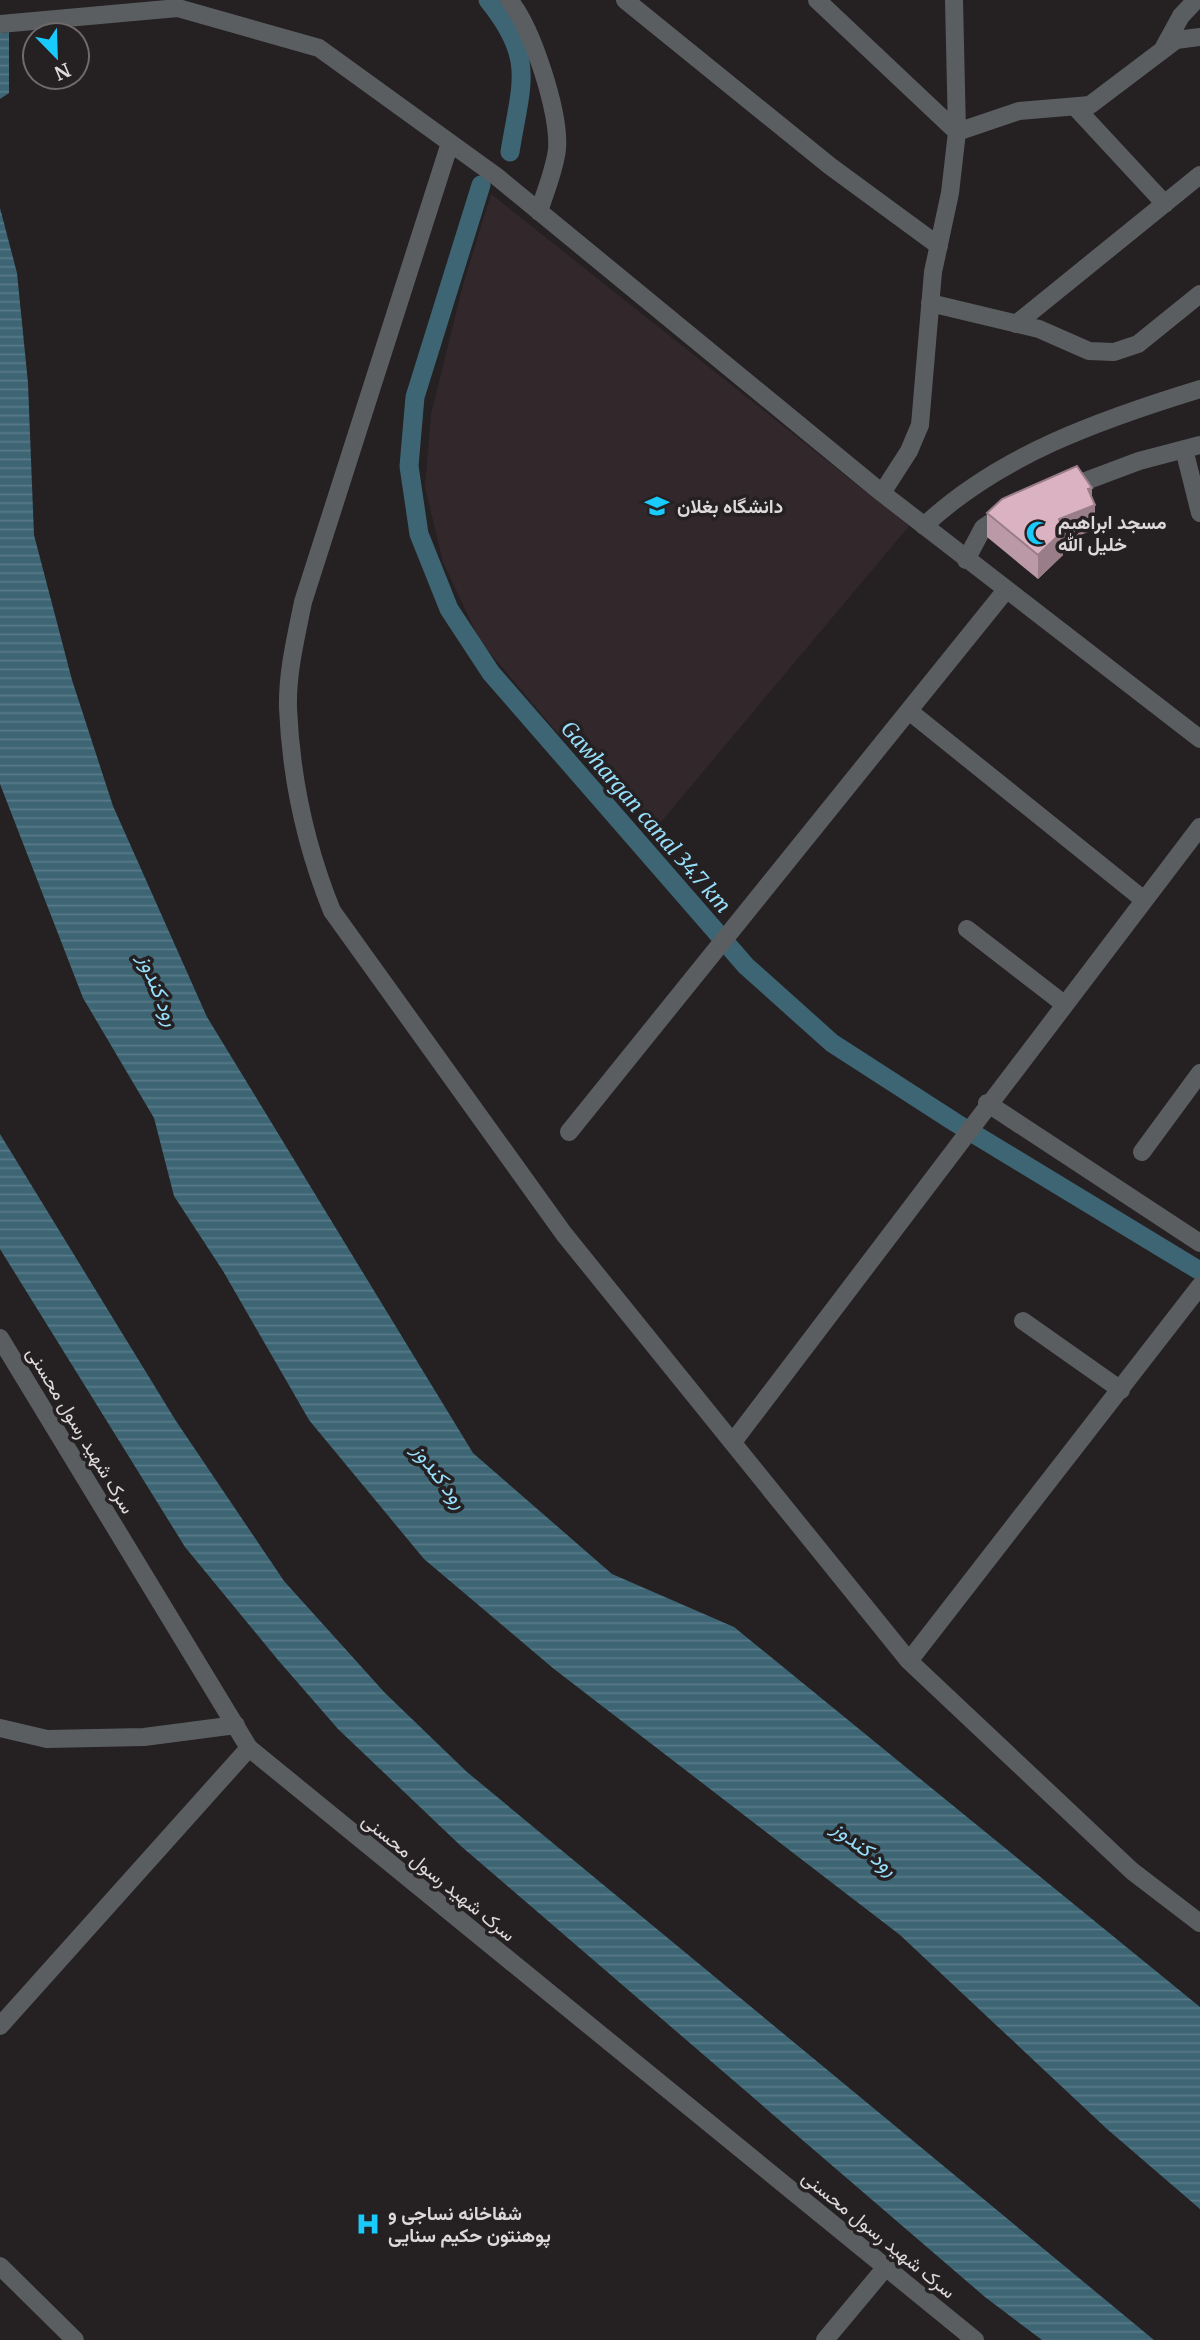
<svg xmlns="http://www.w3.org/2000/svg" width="1200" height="2340" font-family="Merriweather,Vazirmatn,serif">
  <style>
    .built { fill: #32282c }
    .water { fill: url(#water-rules) }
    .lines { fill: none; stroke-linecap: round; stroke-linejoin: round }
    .canal { stroke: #3d6574; stroke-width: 19 }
    .minor { stroke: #5b5e60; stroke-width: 18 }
    .wall { fill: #bc99a7 }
    .shaded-wall { fill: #997d88 }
    .building { fill: #dbb2c2; stroke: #997d88; stroke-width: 2 }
    .labels { text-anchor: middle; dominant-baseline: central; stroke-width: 7; stroke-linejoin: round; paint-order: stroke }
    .poi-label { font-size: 19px; font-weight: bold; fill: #ddd9db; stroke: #252022; text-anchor: start }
    .street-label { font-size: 19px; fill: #ddd9db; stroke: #252022 }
    .water-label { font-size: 21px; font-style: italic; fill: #96defa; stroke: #252022 }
  </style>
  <defs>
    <pattern id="water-rules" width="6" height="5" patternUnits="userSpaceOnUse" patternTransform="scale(1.75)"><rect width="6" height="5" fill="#3d6574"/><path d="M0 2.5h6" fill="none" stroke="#597a87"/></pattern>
  </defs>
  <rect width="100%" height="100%" fill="#252022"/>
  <path class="built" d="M491,194L909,526L655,829L555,730L480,641L443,562L425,487L431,414L463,285Z"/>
  <path class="water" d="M9,32V93L0,99V33Z
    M0,208L17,273L28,383L34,535L72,680L113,806L207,1017L473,1453L612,1574L734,1627L1200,2007V2209L1107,2129L900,1935L554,1669L424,1559L309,1420L223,1271L174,1196L154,1118L83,998L0,784Z
    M0,1134L176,1421L284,1581L385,1693L467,1772L1154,2340H1042L985,2297L462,1847L338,1729L278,1660L185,1547L0,1249Z"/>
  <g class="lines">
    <path class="canal" d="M488,0C536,59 521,83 510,152
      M481,185L415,397L409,466L419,534L449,609L491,673L746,966L832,1043L956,1123L1200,1271"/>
    <path class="minor" d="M509,0C532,27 560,113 557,149C555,169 545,192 539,212
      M625,0L830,166L939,246
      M817,0L957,132L1019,111L1090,105L1176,40L1200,37
      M0,24L178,8L319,48L496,176L882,493L1200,739
      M1164,47L1181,16L1196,0
      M1076,108L1165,204
      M450,143L303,602C296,637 287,673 288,708C291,778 306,847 332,911L564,1234L909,1661
      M930,303L1039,329L1089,351L1114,352L1138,344L1200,294
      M1016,324L1200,175
      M1184,449L1200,513
      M1067,488L1139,461L1200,445
      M882,493L909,451L920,425L933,272L950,193L957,132L954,0
      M924,526C999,455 1102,419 1200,389
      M966,560L983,528L1005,513
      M909,711L1144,900
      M967,929L1064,1004
      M987,1103L1200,1243
      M569,1132L1006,590
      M1142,1152L1200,1073
      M1200,1286L909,1661L1132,1871L1200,1923
      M1023,1321L1121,1390
      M0,1338L249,1748L975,2340
      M733,1442L1200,827
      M0,1728L47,1739L144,1737L236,1725
      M0,2026L249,1748
      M0,2266L75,2340
      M825,2340L886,2267"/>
  </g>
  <path class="wall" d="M1092,499L1095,529L1063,542V555L1038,579L987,537V513Z"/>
  <path class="shaded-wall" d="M1092,488V506L1095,505V529L1063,542V555L1038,579V555L1059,519L1088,489Z"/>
  <path class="building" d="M1077,466L1092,488L1088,489L1095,505L1059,519L1063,531L1038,555L987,513L1002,499Z"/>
  <defs>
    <g id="university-bare" transform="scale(1.89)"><path d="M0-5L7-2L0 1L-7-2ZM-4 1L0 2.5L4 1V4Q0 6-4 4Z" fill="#19cafc" stroke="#252022" stroke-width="2.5" paint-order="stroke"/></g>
    <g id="mosque-bare" transform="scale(1.89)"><path d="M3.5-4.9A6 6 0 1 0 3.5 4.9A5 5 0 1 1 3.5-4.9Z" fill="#19cafc" stroke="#252022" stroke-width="2.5" paint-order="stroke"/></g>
    <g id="hospital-bare" transform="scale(1.89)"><path d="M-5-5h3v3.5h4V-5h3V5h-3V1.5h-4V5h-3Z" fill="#19cafc" stroke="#252022" stroke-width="2.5" paint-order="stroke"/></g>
  </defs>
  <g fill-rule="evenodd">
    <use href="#university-bare" x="657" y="506"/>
    <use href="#mosque-bare" x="1038" y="533"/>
    <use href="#hospital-bare" x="368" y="2224"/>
  </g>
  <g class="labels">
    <g class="poi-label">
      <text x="677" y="506">دانشگاه بغلان</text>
      <text x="1058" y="522">مسجد ابراهیم<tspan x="1058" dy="22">خلیل الله</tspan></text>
      <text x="388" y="2213">شفاخانه نساجی و<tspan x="388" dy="22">پوهنتون حکیم سنایی</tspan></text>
    </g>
    <g class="street-label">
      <text transform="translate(81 1430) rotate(59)">سرک شهید رسول محسنی</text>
      <text transform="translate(439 1877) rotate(39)">سرک شهید رسول محسنی</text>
      <text transform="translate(879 2234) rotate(39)">سرک شهید رسول محسنی</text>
    </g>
    <g class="water-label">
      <text transform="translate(646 817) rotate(49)">Gawhargan canal 34.7 km</text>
      <text transform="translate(159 990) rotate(68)">رود کندوز</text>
      <text transform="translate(440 1476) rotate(53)">رود کندوز</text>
      <text transform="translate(865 1848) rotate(38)">رود کندوز</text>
    </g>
  </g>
  <g transform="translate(56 56) rotate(157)"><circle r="33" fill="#252022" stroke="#6f6a6c" stroke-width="2"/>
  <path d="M0-5L12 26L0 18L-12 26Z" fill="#19cafc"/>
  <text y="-10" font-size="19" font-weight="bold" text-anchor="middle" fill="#ddd9db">N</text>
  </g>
</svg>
